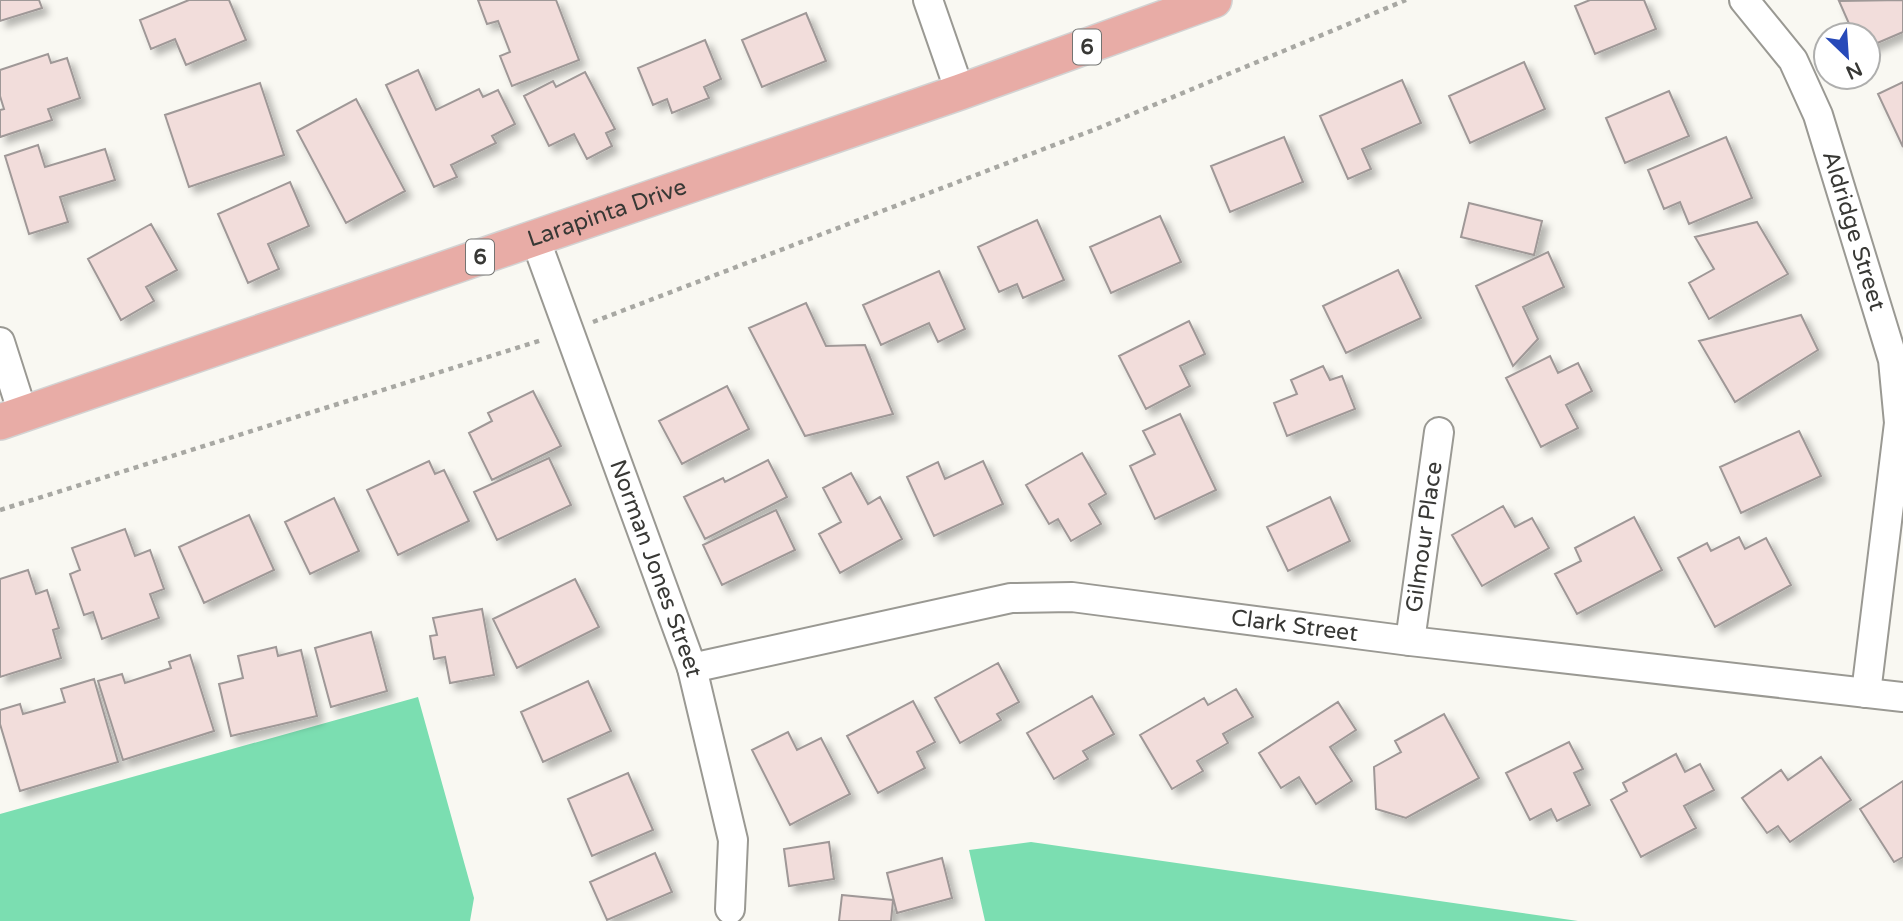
<svg xmlns="http://www.w3.org/2000/svg" width="1903" height="921" font-family="'Varela Round',sans-serif">
  <style>
    .green { fill: #7bdeb1 }
    .building { fill: #f2dddb; stroke: #9f9897; stroke-width: 2; filter: url(#shadow) }
    .lines { fill: none; stroke-linecap: round; stroke-linejoin: round }
    .minor-casing { stroke: #9a9993; stroke-width: 32 }
    .major-casing { stroke: #d3d3d3; stroke-width: 38 }
    .path { stroke: #a8a8a3; stroke-width: 4.5; stroke-dasharray: 5 5; stroke-linecap: butt }
    .minor { stroke: #fff; stroke-width: 28 }
    .major { stroke: #e8aca6; stroke-width: 35 }
    .labels { text-anchor: middle; dominant-baseline: central; stroke-width: 5; stroke-linejoin: round; paint-order: stroke }
    .shield { fill: #fff; stroke: #747472; stroke-width: 2 }
    .shield-label { font-size: 21px; font-weight: bold; fill: #383835 }
    .street-label { font-size: 23px; fill: #383835; stroke: #fff }
  </style>
  <defs>
    <filter id="shadow"><feDropShadow dx="6" dy="6" stdDeviation="3.5" flood-color="#0004"/></filter>
  </defs>
  <rect width="100%" height="100%" fill="#f9f8f2"/>
  <path class="green" d="M418,697L474,898L470,921H0V814Z
    M1031,842L1578,921H985L969,850Z"/>
  <path class="building" d="M0,0H39L42,8L0,21Z
    M189,0H229L246,40L186,65L175,39L151,49L140,20Z
    M478,0H556L579,60L512,86L500,56L510,52L498,21L487,24Z
    M1590,0H1644L1656,29L1595,54L1575,6Z
    M1903,0V32L1868,47V35H1854L1839,1Z
    M806,13L826,61L762,87L742,40Z
    M705,40L721,79L704,87L709,98L672,113L667,99L653,105L638,68Z
    M48,54L51,63L67,58L80,98L48,109L52,120L0,137V110L4,109L0,96V70Z
    M1524,62L1545,109L1470,143L1449,96Z
    M418,70L436,110L479,89L483,97L498,90L515,124L492,136L496,143L451,165L457,177L434,187L386,85Z
    M585,72L615,129L606,133L612,146L587,159L574,134L549,146L524,96L553,81L556,87Z
    M1402,80L1421,123L1362,149L1371,169L1348,179L1320,116Z
    M1903,82V147L1878,94Z
    M260,83L284,155L189,187L165,115Z
    M1669,91L1689,136L1625,163L1606,118Z
    M356,99L405,191L346,223L297,131Z
    M1284,137L1303,182L1230,212L1211,166Z
    M1726,137L1752,198L1689,224L1680,202L1664,209L1648,170Z
    M38,145L45,167L105,149L115,180L60,197L68,222L29,234L5,156Z
    M290,182L309,226L268,244L279,269L248,283L218,214Z
    M1469,203L1542,221L1534,255L1461,237Z
    M1160,216L1181,262L1111,293L1090,247Z
    M1037,220L1064,280L1023,298L1017,284L999,292L978,247Z
    M1757,222L1788,274L1709,319L1689,283L1714,269L1695,237Z
    M151,224L177,270L146,287L154,301L121,320L88,259Z
    M1548,252L1564,287L1523,307L1538,339L1513,366L1476,286Z
    M1398,270L1421,318L1346,353L1323,306Z
    M939,271L965,329L938,342L929,323L881,345L863,305Z
    M806,303L826,346L865,345L893,414L805,436L749,328Z
    M1801,315L1818,350L1735,402L1699,341Z
    M1189,321L1205,354L1180,366L1190,386L1146,409L1119,356Z
    M1550,356L1558,373L1578,363L1592,391L1566,405L1578,428L1541,447L1506,378Z
    M1323,366L1330,380L1342,376L1355,409L1287,436L1274,403L1297,394L1291,380Z
    M727,386L749,429L682,464L659,421Z
    M533,391L561,446L492,480L469,433L492,421L488,413Z
    M1180,414L1216,490L1155,519L1130,466L1155,454L1143,431Z
    M1799,431L1821,476L1741,513L1720,467Z
    M1082,453L1106,494L1089,504L1101,524L1071,541L1058,519L1049,524L1026,485Z
    M549,458L571,505L497,540L474,492Z
    M768,460L787,497L705,539L684,497L723,478L725,482Z
    M429,461L435,474L444,470L469,521L398,555L367,490Z
    M983,461L1003,504L934,536L907,477L938,462L945,479Z
    M851,473L868,504L880,497L902,539L840,573L819,534L841,522L823,488Z
    M1330,497L1350,541L1288,571L1267,527Z
    M334,498L359,551L310,574L285,522Z
    M1503,506L1515,527L1532,518L1549,548L1482,586L1452,535Z
    M776,510L795,550L722,585L703,545Z
    M249,515L274,570L204,603L179,547Z
    M1634,517L1662,570L1577,614L1555,574L1581,561L1575,548Z
    M125,529L135,556L150,550L164,589L150,594L159,618L102,639L93,612L84,615L70,574L80,570L72,548Z
    M1739,537L1745,549L1766,538L1791,585L1715,627L1678,558L1707,543L1711,551Z
    M28,570L36,594L47,590L59,628L53,630L61,658L0,677V579Z
    M575,579L599,627L517,668L493,619Z
    M482,609L494,675L450,683L445,657L434,659L430,636L437,635L433,618Z
    M371,632L387,691L331,707L315,648Z
    M276,647L278,656L301,650L317,716L231,736L219,684L243,678L238,656Z
    M190,655L214,731L123,760L98,681L122,674L125,683L171,668L169,662Z
    M998,663L1019,702L997,714L1001,720L960,743L935,698Z
    M94,679L118,762L20,791L0,724V710L20,704L23,714L65,702L61,689Z
    M588,681L611,731L543,762L521,712Z
    M1236,689L1253,717L1223,734L1228,743L1197,761L1203,771L1172,789L1140,735L1204,698L1208,705Z
    M1092,696L1114,734L1083,751L1088,759L1054,779L1027,733Z
    M913,701L935,742L917,752L925,768L878,793L847,736Z
    M1338,702L1356,730L1330,747L1352,781L1316,804L1299,777L1281,788L1259,753Z
    M1444,714L1479,778L1406,818L1376,809L1374,767L1401,752L1395,741Z
    M788,732L797,750L821,738L850,794L790,825L752,750Z
    M1569,742L1583,769L1574,773L1590,805L1557,821L1551,809L1530,820L1506,773Z
    M1676,754L1685,772L1700,764L1714,790L1684,806L1696,828L1641,857L1611,800L1627,791L1623,783Z
    M1821,757L1851,800L1790,842L1778,826L1767,833L1742,798L1781,770L1788,780Z
    M628,773L653,830L592,856L568,799Z
    M1903,781V857L1894,862L1860,809Z
    M829,842L834,879L789,886L784,849Z
    M655,853L672,892L607,920L590,882Z
    M942,858L952,898L897,913L887,873Z
    M842,895L893,900L891,921H839Z"/>
  <g class="lines">
    <g class="minor-casing">
      <g id="minor">
        <path d="M928,0L960,92"/>
        <path id="s1" d="M1744,0L1793,60L1818,115L1893,360L1899,423L1866,693"/>
        <path id="s2" d="M535,238L692,668L733,840L730,909"/>
        <path d="M0,342L23,414"/>
        <path id="s3" d="M1410,641L1439,432"/>
        <path id="s4" d="M692,668L1011,598L1072,597L1410,641L1903,697"/>
      </g>
    </g>
    <g class="major-casing">
      <g id="major">
        <path id="s5" d="M0,422L960,92L1214,0"/>
      </g>
    </g>
    <path class="path" d="M593,322L1101,127L1406,0
      M0,510L542,340"/>
    <use href="#minor" class="minor"/>
    <use href="#major" class="major"/>
  </g>
  <g class="labels">
    <g class="shield">
      <rect x="1073" y="29.5" width="28" height="35" rx="5"/>
      <rect x="466" y="239.5" width="28" height="35" rx="5"/>
    </g>
    <g class="shield-label">
      <text x="1087" y="47">6</text>
      <text x="480" y="257">6</text>
    </g>
    <g class="street-label">
      <text stroke="none"><textPath href="#s5" startOffset="642">Larapinta Drive</textPath></text>
      <text stroke="none"><textPath href="#s1" startOffset="259">Aldridge Street</textPath></text>
      <text stroke="none"><textPath href="#s3" startOffset="105">Gilmour Place</textPath></text>
      <text stroke="none"><textPath href="#s2" startOffset="352">Norman Jones Street</textPath></text>
      <text stroke="none"><textPath href="#s4" startOffset="612">Clark Street</textPath></text>
    </g>
  </g>
  <g transform="translate(1847 56) rotate(155)"><circle r="33" fill="#ffffff" stroke="#afafae" stroke-width="2"/>
  <path d="M0-5L12 26L0 18L-12 26Z" fill="#2749b9"/>
  <text y="-10" font-size="19" font-weight="bold" text-anchor="middle" fill="#383835">N</text>
  </g>
</svg>
